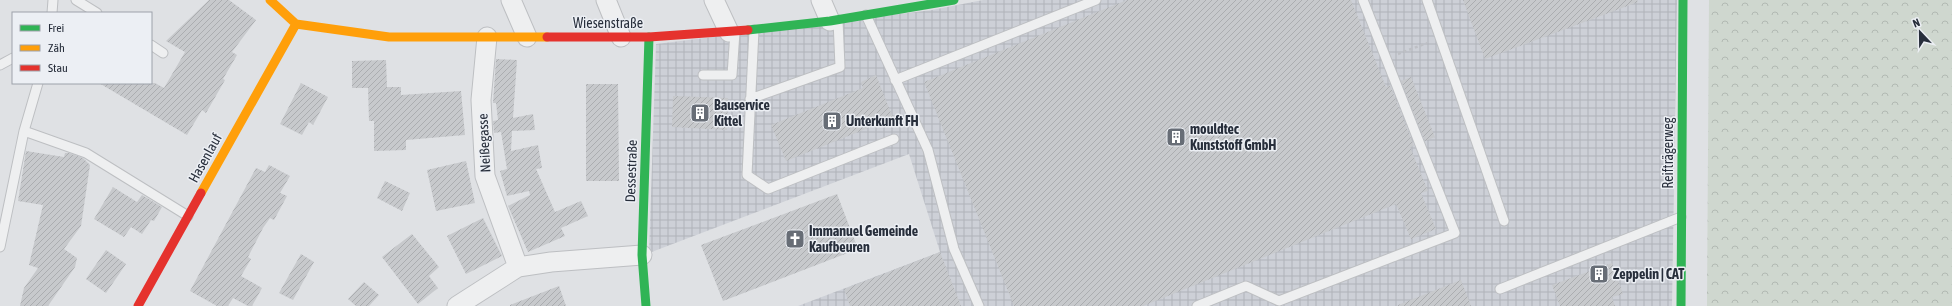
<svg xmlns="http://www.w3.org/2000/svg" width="1952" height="306" font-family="'Asap Condensed',sans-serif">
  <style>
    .industrial { fill: url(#industrial-grid) }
    .forest { fill: url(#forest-crowns) }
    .building { fill: url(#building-hatch) }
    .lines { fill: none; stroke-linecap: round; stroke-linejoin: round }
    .lane-casing { stroke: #bdbfc2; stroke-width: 11 }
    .street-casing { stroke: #bdbfc2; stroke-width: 21 }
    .path { stroke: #bdbfc4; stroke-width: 2.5; stroke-dasharray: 3 3; stroke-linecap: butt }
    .lane { stroke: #eeeff0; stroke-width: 9 }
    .street { stroke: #eeeff0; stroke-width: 19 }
    .fast { stroke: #30b455; stroke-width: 9 }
    .slow { stroke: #ff9f0a; stroke-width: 9 }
    .jam { stroke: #e5322d; stroke-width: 9 }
    .labels { text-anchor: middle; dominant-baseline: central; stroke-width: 3; stroke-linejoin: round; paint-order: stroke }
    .street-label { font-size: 14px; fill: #272e3b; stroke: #eceff4 }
    .poi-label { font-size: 14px; font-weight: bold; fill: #272e3b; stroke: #eceff4; text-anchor: start }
  </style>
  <defs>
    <pattern id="industrial-grid" width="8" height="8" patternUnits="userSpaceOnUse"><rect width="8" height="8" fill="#cdd0d7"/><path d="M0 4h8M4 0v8" fill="none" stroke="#b0b3b9"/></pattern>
    <pattern id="forest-crowns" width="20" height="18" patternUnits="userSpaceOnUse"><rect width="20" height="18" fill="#cfd7cf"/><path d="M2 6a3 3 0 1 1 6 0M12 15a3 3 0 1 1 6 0" fill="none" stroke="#b2b9b3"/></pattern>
    <pattern id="building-hatch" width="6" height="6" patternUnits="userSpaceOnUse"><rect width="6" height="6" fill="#c7c9cc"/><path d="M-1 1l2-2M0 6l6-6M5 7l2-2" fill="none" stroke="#abadb0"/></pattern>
  </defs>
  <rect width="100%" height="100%" fill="#dfe1e4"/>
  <path class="industrial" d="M983,0H1677L1672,306H798L940,252L909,154L649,253L656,44L932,10Z"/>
  <path class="forest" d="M1709,0H1952V306H1707Z"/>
  <path class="building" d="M209,0H229L256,20L232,52L237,55L223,79L225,80L206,113L202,110L187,135L99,83H155L164,88L185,52L166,41Z
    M1127,0H1351L1386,87L1390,85L1414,146L1410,147L1428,191L1421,193L1436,229L1411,239L1396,204L1143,306H1014L924,82Z
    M1463,0H1637L1638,2L1485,59Z
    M496,59L517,60L513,118L533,114L535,130L512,131L511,151L538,145L542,168L536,169L555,212L581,201L588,216L561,228L565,236L528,252L508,206L530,195L529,191L507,196L500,171L507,169L501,132L494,133L493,121L498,120L496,103H493Z
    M386,60L387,87H401V95L461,91L465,135L406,140V150L374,151V121H369L368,88H352V61Z
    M876,75L893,118L786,161L771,125L863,88L861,82Z
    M1411,77L1435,137L1425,141L1401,81Z
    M301,83L328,97L313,125L309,122L302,135L280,124Z
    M586,84H618L619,181H586Z
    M673,96L728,98L727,130L672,127Z
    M26,151L64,157L65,153H69L83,158L90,165L81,226L64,249L77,258L75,267L48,306H20L24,288L38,268L29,265L43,205L18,201Z
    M466,161L475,203L436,211L427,170Z
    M269,165L290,176L280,193L287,196L274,220L270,218L263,228L248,257L251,259L241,276L262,288L252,306H248L233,298L228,306H217L190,291L256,168L265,172Z
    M385,181L410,193L402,211L377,198Z
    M113,187L137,202L142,195L162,207L154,221L151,220L142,234L131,227L124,237L94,219Z
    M837,194L858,249L723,301L701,245Z
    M483,218L502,256L466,274L447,236Z
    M412,234L439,267L429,276L438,288L418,304L382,257Z
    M106,250L126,264L106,293L86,279Z
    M940,252L961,306H850L844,289Z
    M301,254L314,262L293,300L279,293Z
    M1612,263L1623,294L1612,297L1615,306H1560L1552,285Z
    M1461,280L1471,306H1398V305Z
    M364,282L379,295L369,306H356L348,299Z
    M559,286L566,306H510V305Z"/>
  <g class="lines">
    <g class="lane-casing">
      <path id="lane" d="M76,0L97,13
        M1427,0L1504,221
        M52,13L53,0
        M866,15L928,150L954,249L979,306
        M754,30L747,175L768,189L894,139
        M151,45L163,53
        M0,65L13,58
        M703,75H732L735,32
        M895,80L1096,0
        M750,99L840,67L838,20
        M24,131L86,153L188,216
        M0,247L24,131L38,83
        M1500,289L1681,217
        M1197,306L1246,286L1279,301L1455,233L1363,0"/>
    </g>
    <g class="street-casing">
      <path id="street" d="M511,0L527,37
        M606,0L621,37
        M714,0L729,32
        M821,0L830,21
        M487,37L481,100L485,176L518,267
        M457,306L518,267L551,262L642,255"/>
    </g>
    <path class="path" d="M1398,54L1427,43"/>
    <use href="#lane" class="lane"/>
    <use href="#street" class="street"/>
    <path class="fast" d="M748,30L830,21L954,0
      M646,306L642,255L649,37
      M1681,306L1683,0"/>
    <path class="slow" d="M270,0L296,24L389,37H547
      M201,193L296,24"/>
    <path class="jam" d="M547,37H649L748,30
      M138,306L201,193"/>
  </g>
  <defs>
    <g id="building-square" transform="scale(1)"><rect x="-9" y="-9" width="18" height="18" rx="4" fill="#676d76" stroke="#eceff4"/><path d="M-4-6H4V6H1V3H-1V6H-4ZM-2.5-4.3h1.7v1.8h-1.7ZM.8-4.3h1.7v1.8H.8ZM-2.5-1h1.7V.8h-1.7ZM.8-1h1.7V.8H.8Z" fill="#fff"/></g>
    <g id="church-square" transform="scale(1)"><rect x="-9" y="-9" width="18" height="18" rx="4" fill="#676d76" stroke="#eceff4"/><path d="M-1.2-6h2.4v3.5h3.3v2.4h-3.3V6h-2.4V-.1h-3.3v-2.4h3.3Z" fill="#fff"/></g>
  </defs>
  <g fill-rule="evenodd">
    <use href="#building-square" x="700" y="113"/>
    <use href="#building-square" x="832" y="121"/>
    <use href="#building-square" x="1176" y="137"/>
    <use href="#church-square" x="795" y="239"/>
    <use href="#building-square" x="1599" y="274"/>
  </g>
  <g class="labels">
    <g class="street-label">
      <text x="608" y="23">Wiesenstraße</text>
      <text transform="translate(484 143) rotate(-93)">Neißegasse</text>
      <text transform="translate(1668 153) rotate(-90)">Reifträgerweg</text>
      <text transform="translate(205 158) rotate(-61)">Hasenlauf</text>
      <text transform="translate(631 171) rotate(-88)">Dessestraße</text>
    </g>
    <g class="poi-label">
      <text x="714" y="105">Bauservice<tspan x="714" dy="16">Kittel</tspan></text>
      <text x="846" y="121">Unterkunft FH</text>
      <text x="1190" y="129">mouldtec<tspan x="1190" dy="16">Kunststoff GmbH</tspan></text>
      <text x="809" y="231">Immanuel Gemeinde<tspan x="809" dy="16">Kaufbeuren</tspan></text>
      <text x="1613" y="274">Zeppelin | CAT</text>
    </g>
  </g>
  <rect x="12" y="12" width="140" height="72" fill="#eceff4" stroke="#9da2aa"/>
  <rect x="20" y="25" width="20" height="6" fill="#30b455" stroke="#9da2aa"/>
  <text x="48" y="32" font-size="12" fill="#272e3b">Frei</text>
  <rect x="20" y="45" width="20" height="6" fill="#ff9f0a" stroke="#9da2aa"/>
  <text x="48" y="52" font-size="12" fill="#272e3b">Zäh</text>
  <rect x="20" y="65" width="20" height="6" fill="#e5322d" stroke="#9da2aa"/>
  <text x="48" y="72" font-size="12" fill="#272e3b">Stau</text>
  <g transform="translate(1920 32) rotate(338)" stroke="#eceff4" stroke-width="3" paint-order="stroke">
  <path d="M0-3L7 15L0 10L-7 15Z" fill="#272e3b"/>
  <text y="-6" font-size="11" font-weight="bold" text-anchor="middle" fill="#272e3b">N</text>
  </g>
</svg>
